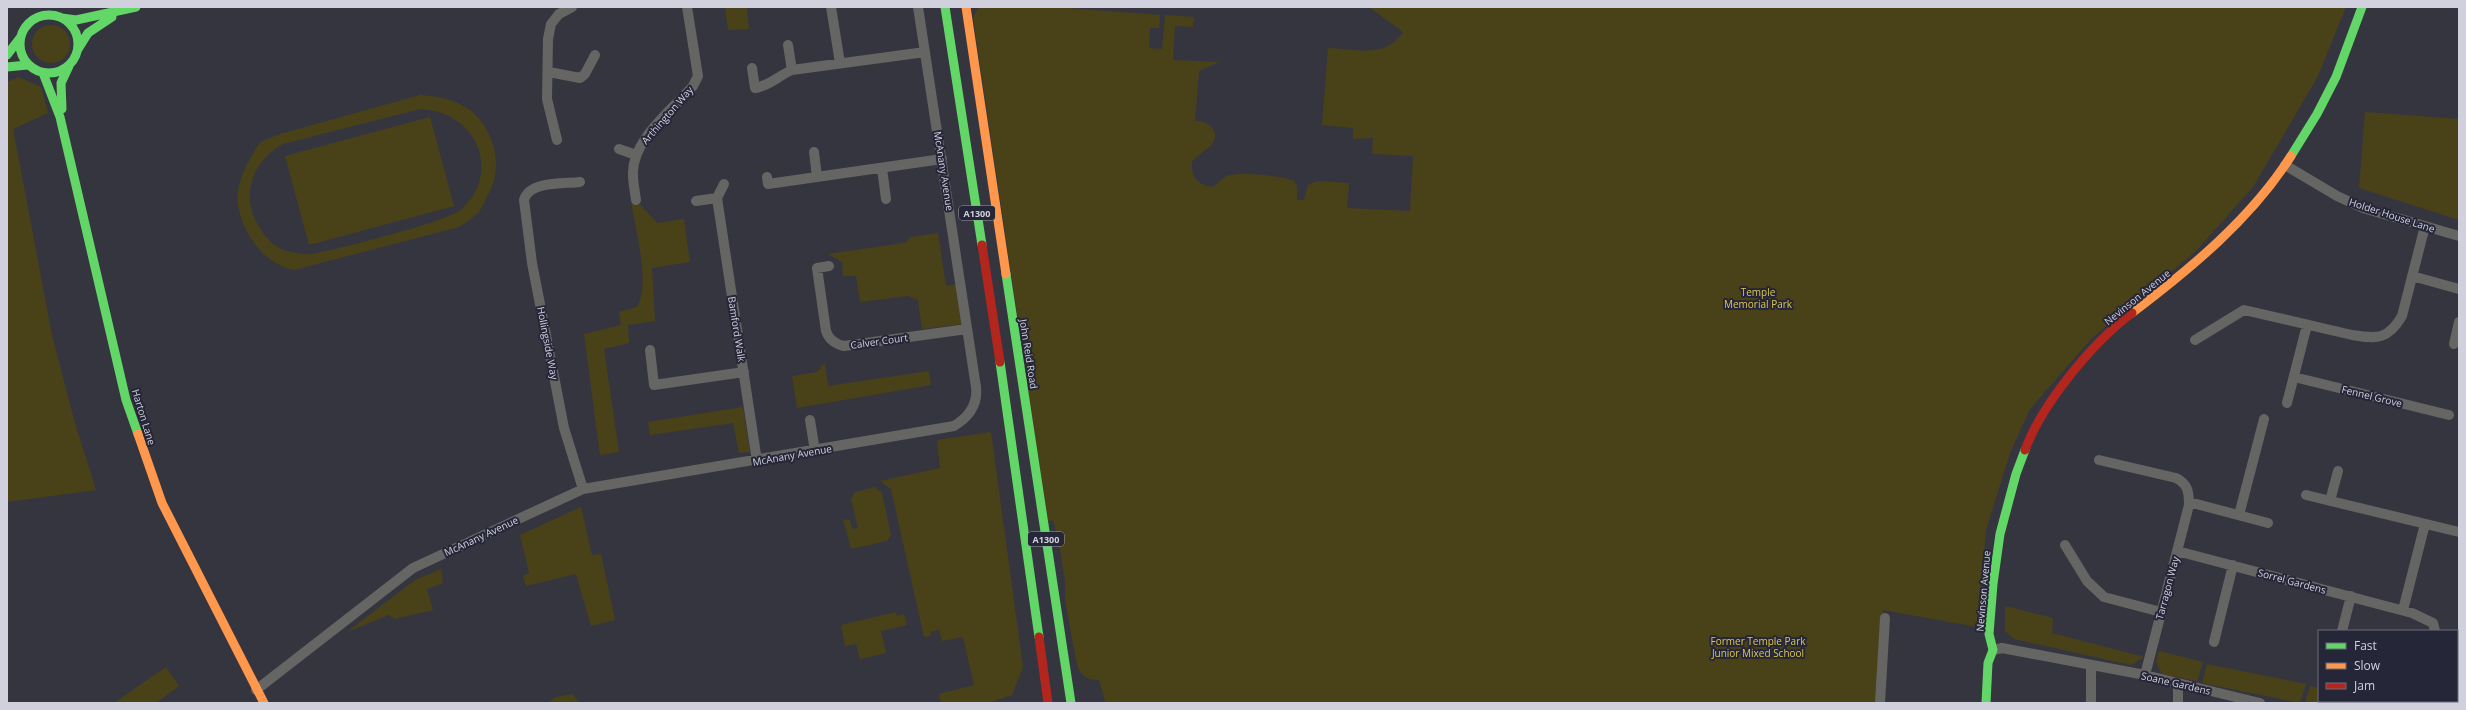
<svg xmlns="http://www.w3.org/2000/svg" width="2466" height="710" font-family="'Open Sans',sans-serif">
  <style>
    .green { fill: #494219; fill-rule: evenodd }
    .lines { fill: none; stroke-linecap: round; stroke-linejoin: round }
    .street { stroke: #656564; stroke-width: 10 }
    .fast { stroke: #63d668; stroke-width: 9 }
    .slow { stroke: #ff974d; stroke-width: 9 }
    .jam { stroke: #b3261e; stroke-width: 9 }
    .labels { text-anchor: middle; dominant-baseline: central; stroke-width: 4; stroke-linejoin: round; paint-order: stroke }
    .shield { fill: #262639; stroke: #9e9eac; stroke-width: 1 }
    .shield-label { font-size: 9px; font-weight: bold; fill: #d1d1de }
    .street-label { font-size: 10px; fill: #d1d1de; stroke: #262639 }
    .park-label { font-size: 10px; fill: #ddc74b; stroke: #262639 }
  </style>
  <rect width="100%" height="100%" fill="#35353f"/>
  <path class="green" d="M725,7H747L749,29L728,30Z
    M979,7H1054L1160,15L1159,28H1150L1149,48L1162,49L1165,15L1194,17L1193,27L1175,26L1173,60L1219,62L1199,71L1195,121C1203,121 1207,122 1212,128C1224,143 1198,153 1192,162C1191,178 1197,184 1212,187C1218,184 1222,178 1227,176C1241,171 1279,176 1293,180L1297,186V200H1304L1308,185L1317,181L1349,183L1347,208L1410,211L1413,156L1372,154L1373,138L1353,139V128L1322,125L1328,48C1357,49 1385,59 1403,32L1369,7H2346L2318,76L2253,187L2196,251L2092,338L2030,409L2010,453L1986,530L1977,627L1883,610L1876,703H1102L1105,701L1099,680C1087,680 1081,676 1077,665L1065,600V581L1059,542L1053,520L1048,521L973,17Z
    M32 44a19 19 0 1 1 38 0a19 19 0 1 1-38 0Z
    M18,77L41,87L48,113L13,129L52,335L74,420L96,490L7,502V82Z
    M420,95C437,96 453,99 467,108C494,126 504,166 489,193C485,200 482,209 477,214C471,219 465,223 459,227L294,270C264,264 243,234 238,205C235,190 243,171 250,159C253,154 256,147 260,143C265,139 274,137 280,134ZM420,109C475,111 503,169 462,209C450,221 332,251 311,254C303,255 289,252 281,249C272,244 265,237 260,228C239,197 252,161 283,144Z
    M2365,112L2459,119V220L2359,188Z
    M430,117L454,206L309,245L285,156Z
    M636,200L657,223L684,219L690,262L652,268L655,321L628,325L629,343L604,349L619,452L600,455L584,334L621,325L619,312L637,307C651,284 635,228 631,201Z
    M938,233L946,286L956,284L962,324L922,329L918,300L908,296L860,302L856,276H843L842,262L828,254L904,243L911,237Z
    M825,363L828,386L929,371L931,385L797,408L792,376L817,372Z
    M743,407L750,452L739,453L733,423L650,435L648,422Z
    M991,432L1023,667L1012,695L988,703H941L939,694L974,685L963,637L942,641L939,630L930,632L931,636L924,637L891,489L880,481L940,468L937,440Z
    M875,487L882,493L891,535L887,541L851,549L843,519L850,520L852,529L858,528L851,499L855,492Z
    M581,507L592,555L601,554L615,620L591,626L576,574L526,586L523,576L529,573L520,535Z
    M441,569L443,583L427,589L433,610L395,619L389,615L347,632L415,580Z
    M2005,606L2053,618L2052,633L2144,657L2131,665L2014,639L2005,631Z
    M896,612L897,616L904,614L907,625L881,631L886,653L860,659L856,644L845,646L841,625Z
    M2159,651L2203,662L2197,681L2162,674L2156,662Z
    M2207,664L2306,684L2300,703L2202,683Z
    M166,667L179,686L156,703H114Z
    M2310,686L2319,688V701H2371L2379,703H2305Z
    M572,694L580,703H547L556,697Z"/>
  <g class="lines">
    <path class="street" d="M831,7L840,63
      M788,45L792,70
      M752,68L755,88C769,86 778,76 792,70L925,52
      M549,72L580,78L585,74L595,55
      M557,140L547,99L548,39L551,24L559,14L572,7
      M619,149L636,155
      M814,152L817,177
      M2285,165L2337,196L2363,208L2459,236
      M882,168L886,199
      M767,177L768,184L942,159
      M580,182C563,184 529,181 524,200L532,263L564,428L583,489
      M717,198L757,461
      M636,200C635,192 633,183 633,175C631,141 672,110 693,86L698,76L687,7
      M696,201L717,198L724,184
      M829,266L817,268L826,331C829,340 835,344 844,346L967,329
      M2412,276L2459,289
      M2195,340L2244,310L2352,335C2377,339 2388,340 2402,316L2425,226
      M2454,344L2459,322
      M650,350L654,385L744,372
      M2294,377L2449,415
      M2287,403L2307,325
      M810,420L815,451
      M2099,460L2176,478C2188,484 2189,492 2189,505L2145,675
      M2306,495L2459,532
      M2330,501L2338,471
      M2189,502L2268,523
      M2239,515L2264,419
      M2065,545L2087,581L2104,597L2161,612
      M2177,551L2412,613L2433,623L2435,631
      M2403,610L2425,524
      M2342,631L2351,596
      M2214,642L2233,565
      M1993,650L2002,648L2145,675L2260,703
      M256,690L413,568L583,489L954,426C969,417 978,405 976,387L918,7
      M1880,703L1885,618
      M2091,703V665
      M2178,703V683"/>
    <path class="fast" d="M945,7L982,245
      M20 44a29 29 0 1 1 58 0a29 29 0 1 1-58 0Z
      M62,18L76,20L136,7
      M78,49L88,33L112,17
      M7,55L20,38
      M7,67L27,65
      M43,73L60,117L126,400L138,434
      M62,109L61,83L69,66
      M2291,156L2317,114L2336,77L2362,7
      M1006,274L1071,703
      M1000,362L1039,637
      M1986,703L1988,663L1993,650L1989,634L1993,584L2000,534L2016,474L2025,450"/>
    <path class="slow" d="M966,7L1006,274
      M2132,313C2190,269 2251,219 2291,156
      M138,434L162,503L264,703"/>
    <path class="jam" d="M982,245L1000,362
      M2025,450C2042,404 2092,343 2132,313
      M1039,637L1048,703"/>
  </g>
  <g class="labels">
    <g class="shield">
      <rect x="959" y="206" width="36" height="14" rx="3"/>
      <rect x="1028" y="532" width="36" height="14" rx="3"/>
    </g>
    <g class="shield-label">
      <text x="977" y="213">A1300</text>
      <text x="1046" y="539">A1300</text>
    </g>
    <g class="street-label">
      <text transform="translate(667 115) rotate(-49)">Arthington Way</text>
      <text transform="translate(944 171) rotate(81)">McAnany Avenue</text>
      <text transform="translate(2392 215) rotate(18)">Holder House Lane</text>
      <text transform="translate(2137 297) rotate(-39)">Nevinson Avenue</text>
      <text transform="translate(737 329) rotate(81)">Bamford Walk</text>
      <text transform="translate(879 341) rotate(-8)">Calver Court</text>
      <text transform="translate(548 343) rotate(79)">Hollingside Way</text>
      <text transform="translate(1029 354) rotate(81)">John Reid Road</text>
      <text transform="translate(2372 396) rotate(14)">Fennel Grove</text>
      <text transform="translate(144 417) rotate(73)">Harton Lane</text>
      <text transform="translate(792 455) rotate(-10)">McAnany Avenue</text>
      <text transform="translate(481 536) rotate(-25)">McAnany Avenue</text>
      <text transform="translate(2292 581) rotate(15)">Sorrel Gardens</text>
      <text transform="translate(2167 588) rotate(-75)">Tarragon Way</text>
      <text transform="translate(1983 591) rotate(-85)">Nevinson Avenue</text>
      <text transform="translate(2176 683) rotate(13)">Soane Gardens</text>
    </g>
    <g class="park-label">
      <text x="1758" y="292">Temple<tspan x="1758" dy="12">Memorial Park</tspan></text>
      <text x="1758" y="641">Former Temple Park<tspan x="1758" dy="12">Junior Mixed School</tspan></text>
    </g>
  </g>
  <rect width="2466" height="710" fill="none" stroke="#d1d1de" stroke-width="16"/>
  <rect x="2318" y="630" width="140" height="72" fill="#262639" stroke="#6a6a7b"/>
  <rect x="2326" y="643" width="20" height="6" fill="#63d668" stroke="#6a6a7b"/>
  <text x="2354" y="650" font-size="12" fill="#d1d1de">Fast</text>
  <rect x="2326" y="663" width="20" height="6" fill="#ff974d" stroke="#6a6a7b"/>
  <text x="2354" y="670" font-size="12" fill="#d1d1de">Slow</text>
  <rect x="2326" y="683" width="20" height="6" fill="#b3261e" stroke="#6a6a7b"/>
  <text x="2354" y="690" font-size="12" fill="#d1d1de">Jam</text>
</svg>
